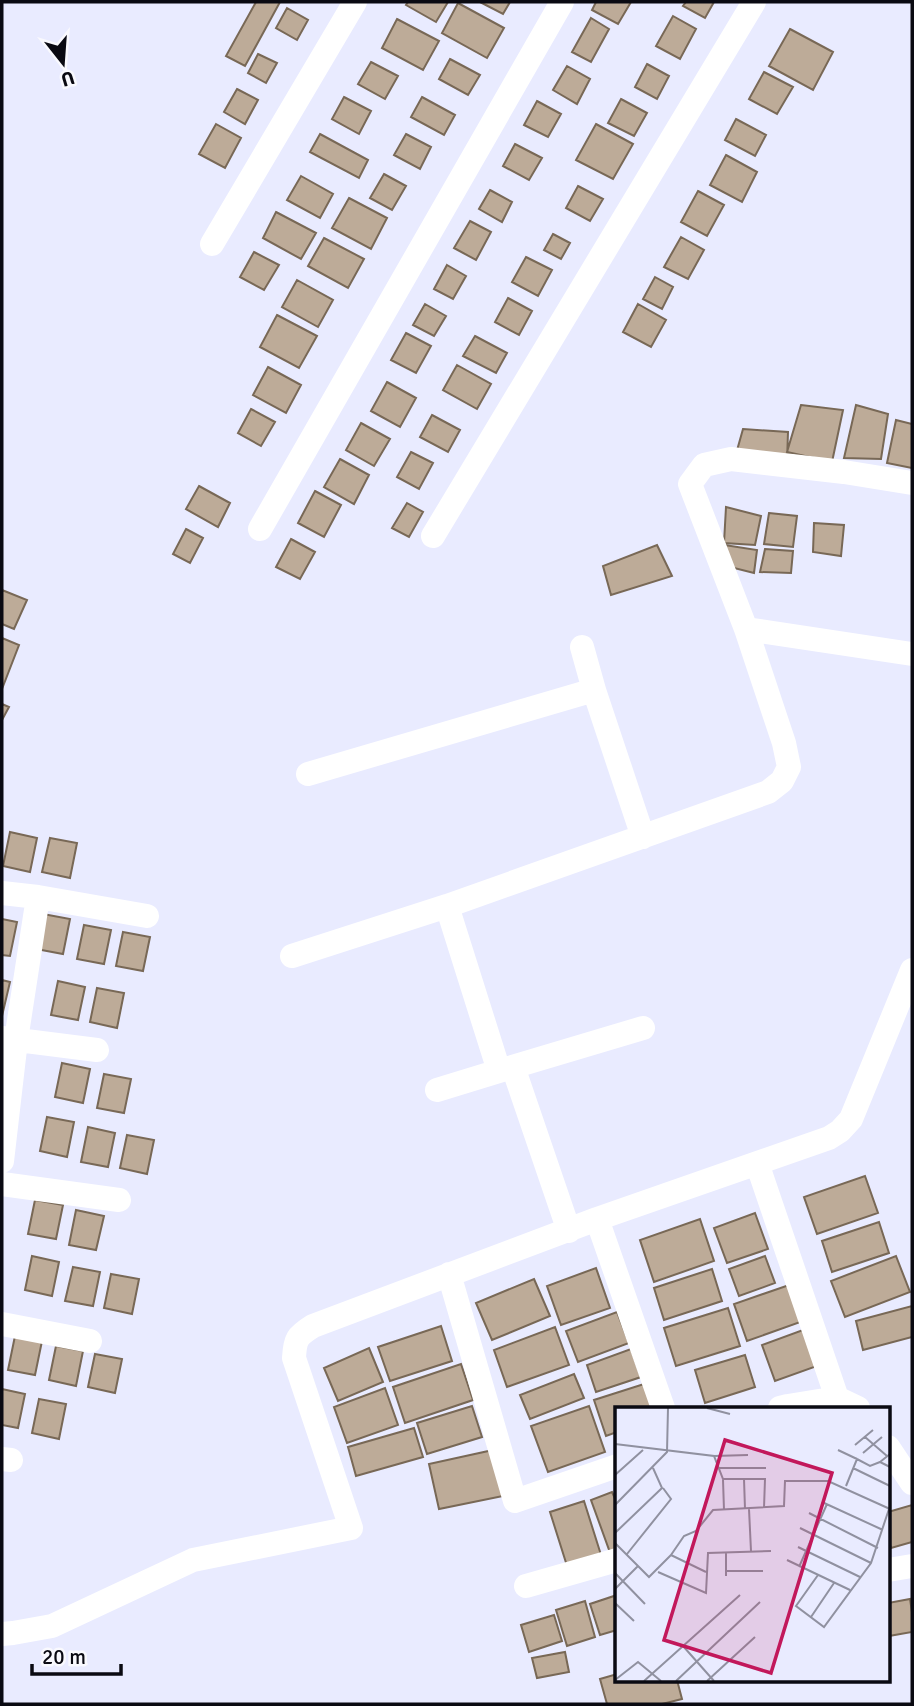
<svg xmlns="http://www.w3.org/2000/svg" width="914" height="1706" font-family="Signika,sans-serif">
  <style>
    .building { fill: #bdab98; stroke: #786856; stroke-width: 2 }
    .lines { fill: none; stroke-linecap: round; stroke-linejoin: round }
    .minor { stroke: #fff; stroke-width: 24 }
    .inset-road { fill: none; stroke: #9091a0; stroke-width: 2 }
    .view { fill: #c2185b; fill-opacity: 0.15; stroke: #c2185b; stroke-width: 3.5 }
    .inset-edge { fill: none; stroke: #0a0a12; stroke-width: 3.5 }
  </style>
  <rect width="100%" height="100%" fill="#e9ebff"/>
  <path class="building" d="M256,2H280L245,66L226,56Z
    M408,2H448L436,22L406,5Z
    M480,2H510L503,14Z
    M596,2H631L618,24L592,10Z
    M686,2H714L705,18L683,6Z
    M458,3L504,28L487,58L442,33Z
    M287,8L308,20L297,40L276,28Z
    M673,16L696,29L680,59L656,46Z
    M591,18L609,29L591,62L572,52Z
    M397,19L439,41L423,70L382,48Z
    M790,29L833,52L813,90L769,66Z
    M258,54L277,63L266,83L248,73Z
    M450,59L480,75L468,95L439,79Z
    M371,62L398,76L385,99L358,84Z
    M647,64L669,76L657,99L635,87Z
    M567,66L590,79L577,104L553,90Z
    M764,72L793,87L777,114L749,99Z
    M237,89L258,100L245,124L224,112Z
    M344,97L371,111L359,134L332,119Z
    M422,97L455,115L444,135L411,117Z
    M621,99L647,113L634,136L608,123Z
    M537,101L561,114L548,137L524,125Z
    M736,119L766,135L755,156L725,140Z
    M216,124L241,138L225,168L199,154Z
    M596,124L633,144L613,179L576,160Z
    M320,134L368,160L359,178L310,152Z
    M406,134L431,147L420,169L394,155Z
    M515,144L542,158L529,180L503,166Z
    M726,155L757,172L742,202L710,185Z
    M384,174L406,186L392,210L370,198Z
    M301,176L333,194L320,218L287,200Z
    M578,186L603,199L590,221L566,208Z
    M490,190L512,202L502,222L479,209Z
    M698,191L724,205L707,236L681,222Z
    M349,198L387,218L371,249L332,228Z
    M276,212L316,233L301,259L263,238Z
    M470,221L491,232L476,260L454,248Z
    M553,234L570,243L561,259L544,250Z
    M681,237L704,250L688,279L664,267Z
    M324,238L364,259L348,288L308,266Z
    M254,252L279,265L264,290L240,277Z
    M526,257L552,270L538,296L512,282Z
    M447,265L466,276L453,299L434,289Z
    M655,277L673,287L662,309L643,299Z
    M297,280L333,300L318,327L282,307Z
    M508,298L532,311L519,335L495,322Z
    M425,304L446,316L434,336L413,325Z
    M638,304L666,320L651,347L623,332Z
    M277,315L317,336L299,368L260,347Z
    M406,333L431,346L416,373L391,360Z
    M475,336L507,353L496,373L463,356Z
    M457,365L491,384L477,409L443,390Z
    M268,367L301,385L286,413L253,395Z
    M387,382L416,398L400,427L371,411Z
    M801,405L843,410L832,462L787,452Z
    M856,405L888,414L881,459L844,458Z
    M251,409L275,422L261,446L238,433Z
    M432,415L460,430L448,452L420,437Z
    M896,420L912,424V468L887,463Z
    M361,423L390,439L374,466L346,450Z
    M743,429L788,432L787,461L736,454Z
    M411,452L433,463L419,489L397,477Z
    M340,459L369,475L354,504L324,487Z
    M199,486L230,503L218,527L186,509Z
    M315,491L341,505L324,537L298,523Z
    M407,503L423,512L409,537L392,528Z
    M726,507L761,516L755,545L724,543Z
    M769,513L797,516L793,547L764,544Z
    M814,523L844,525L841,556L813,552Z
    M186,529L203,538L190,563L173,554Z
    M291,539L315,552L300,579L276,567Z
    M718,544L757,550L754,573L722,565Z
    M657,545L672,576L611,595L603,566Z
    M765,549L793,551L791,573L760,572Z
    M2,590L27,600L14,629L2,624Z
    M2,638L19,645L2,689Z
    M2,704L9,707L2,720Z
    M10,832L37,838L30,872L3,866Z
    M50,838L77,843L70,878L42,872Z
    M43,914L70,919L63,954L36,949Z
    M2,919L17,922L10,956L2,955Z
    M84,925L111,930L104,964L77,959Z
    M123,932L150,937L143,971L116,966Z
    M2,980L10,982L2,1016Z
    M58,981L85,987L78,1020L51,1015Z
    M97,988L124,993L117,1028L90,1022Z
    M62,1063L90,1069L83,1103L55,1097Z
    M104,1074L131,1079L124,1113L97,1108Z
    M47,1117L74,1122L67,1157L40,1151Z
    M88,1127L115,1133L108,1167L81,1162Z
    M127,1135L154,1140L147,1174L120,1168Z
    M865,1176L878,1213L817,1234L804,1197Z
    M35,1200L63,1205L56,1239L28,1234Z
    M76,1210L104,1216L96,1250L69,1245Z
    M755,1213L768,1249L727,1263L714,1228Z
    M700,1219L714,1261L654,1282L640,1240Z
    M879,1222L889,1253L832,1272L822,1241Z
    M32,1256L59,1262L52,1296L25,1290Z
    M765,1256L775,1283L739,1296L729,1269Z
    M896,1256L910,1292L845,1317L831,1281Z
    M73,1267L100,1272L93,1306L65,1301Z
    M596,1268L610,1308L561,1325L547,1286Z
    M712,1269L722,1301L664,1320L654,1288Z
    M111,1274L139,1279L132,1314L104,1308Z
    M534,1279L550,1316L492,1340L476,1303Z
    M792,1284L806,1320L747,1341L734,1304Z
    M912,1306V1337L863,1350L856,1321Z
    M728,1308L740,1346L676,1366L664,1328Z
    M617,1312L629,1343L578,1362L566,1331Z
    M441,1326L452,1361L390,1381L378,1347Z
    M555,1327L569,1365L507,1387L494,1350Z
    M803,1330L817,1366L775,1381L762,1345Z
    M15,1336L42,1341L35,1375L8,1370Z
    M56,1346L83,1351L76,1386L49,1380Z
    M369,1348L383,1382L338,1401L324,1368Z
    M631,1349L641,1377L596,1392L587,1365Z
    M95,1354L122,1359L115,1393L88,1387Z
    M745,1355L755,1387L705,1403L695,1370Z
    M461,1364L473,1400L405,1423L393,1387Z
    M574,1374L584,1398L530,1419L520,1395Z
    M644,1384L652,1408H617V1432L606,1436L594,1400Z
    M385,1388L398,1425L347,1443L334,1407Z
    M2,1389L25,1394L18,1428L2,1425Z
    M39,1399L66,1404L59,1439L32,1433Z
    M472,1406L482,1437L427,1454L417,1423Z
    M589,1406L605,1452L548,1472L531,1426Z
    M414,1428L423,1457L356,1476L348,1447Z
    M493,1450L503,1496L439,1509L429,1464Z
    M612,1492L617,1503V1557L612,1558L591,1500Z
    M584,1501L602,1558L568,1569L550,1512Z
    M912,1505V1542L891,1548L888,1537V1512Z
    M617,1595V1630L600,1635L590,1604Z
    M910,1599L912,1612V1632L889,1636L888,1603Z
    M585,1601L595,1637L567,1646L556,1610Z
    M554,1615L562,1641L529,1652L521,1625Z
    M565,1652L569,1672L537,1678L532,1658Z
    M617,1674V1680H677L682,1699L662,1704H607L600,1679Z"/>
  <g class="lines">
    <path class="minor" d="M212,244L355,2
      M260,529L562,2
      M433,536L754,2
      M746,629L912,654
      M582,647L594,690L643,837
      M308,774L594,690
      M2,893L38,897L147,916
      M447,906L499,1071L643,1028
      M292,956L447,906L768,792L782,781L789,767L784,743L746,629L690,484L704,465L731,459L844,472L912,483
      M2,1038L97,1050
      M513,1067L569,1231
      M437,1090L499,1071
      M2,1161L16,1040L38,897
      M757,1163L837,1398
      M2,1184L119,1200
      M597,1219L663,1408
      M449,1274L515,1501L617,1466
      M2,1324L90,1341
      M780,1408L788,1406L837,1398L858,1408
      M888,1447L912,1483
      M2,1459L11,1460
      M888,1570L912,1566
      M526,1586L617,1560
      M2,1634L13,1633L52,1626L193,1560L351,1528L294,1358C295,1339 297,1336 313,1326L597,1219L829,1138L840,1131L851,1119L912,970"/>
  </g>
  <g transform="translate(615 1407)">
    <rect width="275" height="275" fill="#e9ebff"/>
    <path class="inset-road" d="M92,1L115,7M250,30L272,49M0,37L99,49L108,72H150L149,101M240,38L258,23M223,43L242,52M248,46L267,30M275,47L265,55L275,60M99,49L133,48M103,61H151M238,61L275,79M0,68L28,43M129,72L130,102M108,73L109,103M231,79L242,52L255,59L265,55M207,95L268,123M0,98L52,45L53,1M134,102L136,144M194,106L263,141M185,121L256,156M0,126L47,81L38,61M0,136L34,170L56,148L91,165M183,140L245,170M111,145V169M12,147L56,92L48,81M56,148L69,129L81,124L98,103L169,99L170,74H213L275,102M172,153L235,183M184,160L212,97M112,164H148M43,165L91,186L93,146L156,144M0,166L30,197M203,168L181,199L209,220L256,156L274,102M0,182L23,159M0,196L19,214M196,210L219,176M68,239L99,274M0,273L23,255L46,274M29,274L125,188M61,274L145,195M92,274L140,230"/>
    <path class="view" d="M110,33L217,66L156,266L49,233Z"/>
    <rect width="275" height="275" class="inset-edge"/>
  </g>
  <rect width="914" height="1706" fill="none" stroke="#0a0a12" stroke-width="7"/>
  <g transform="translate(63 63) rotate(163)" stroke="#f9f9fe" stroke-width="5" paint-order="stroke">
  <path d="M0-5L12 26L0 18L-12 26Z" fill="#0a0a12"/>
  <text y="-10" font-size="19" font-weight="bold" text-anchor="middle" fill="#0a0a12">U</text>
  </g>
  <path d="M32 1664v10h89v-10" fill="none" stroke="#0a0a12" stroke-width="3.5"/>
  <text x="42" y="1664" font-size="21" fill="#0a0a12" stroke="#f9f9fe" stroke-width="5" paint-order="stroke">20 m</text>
</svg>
